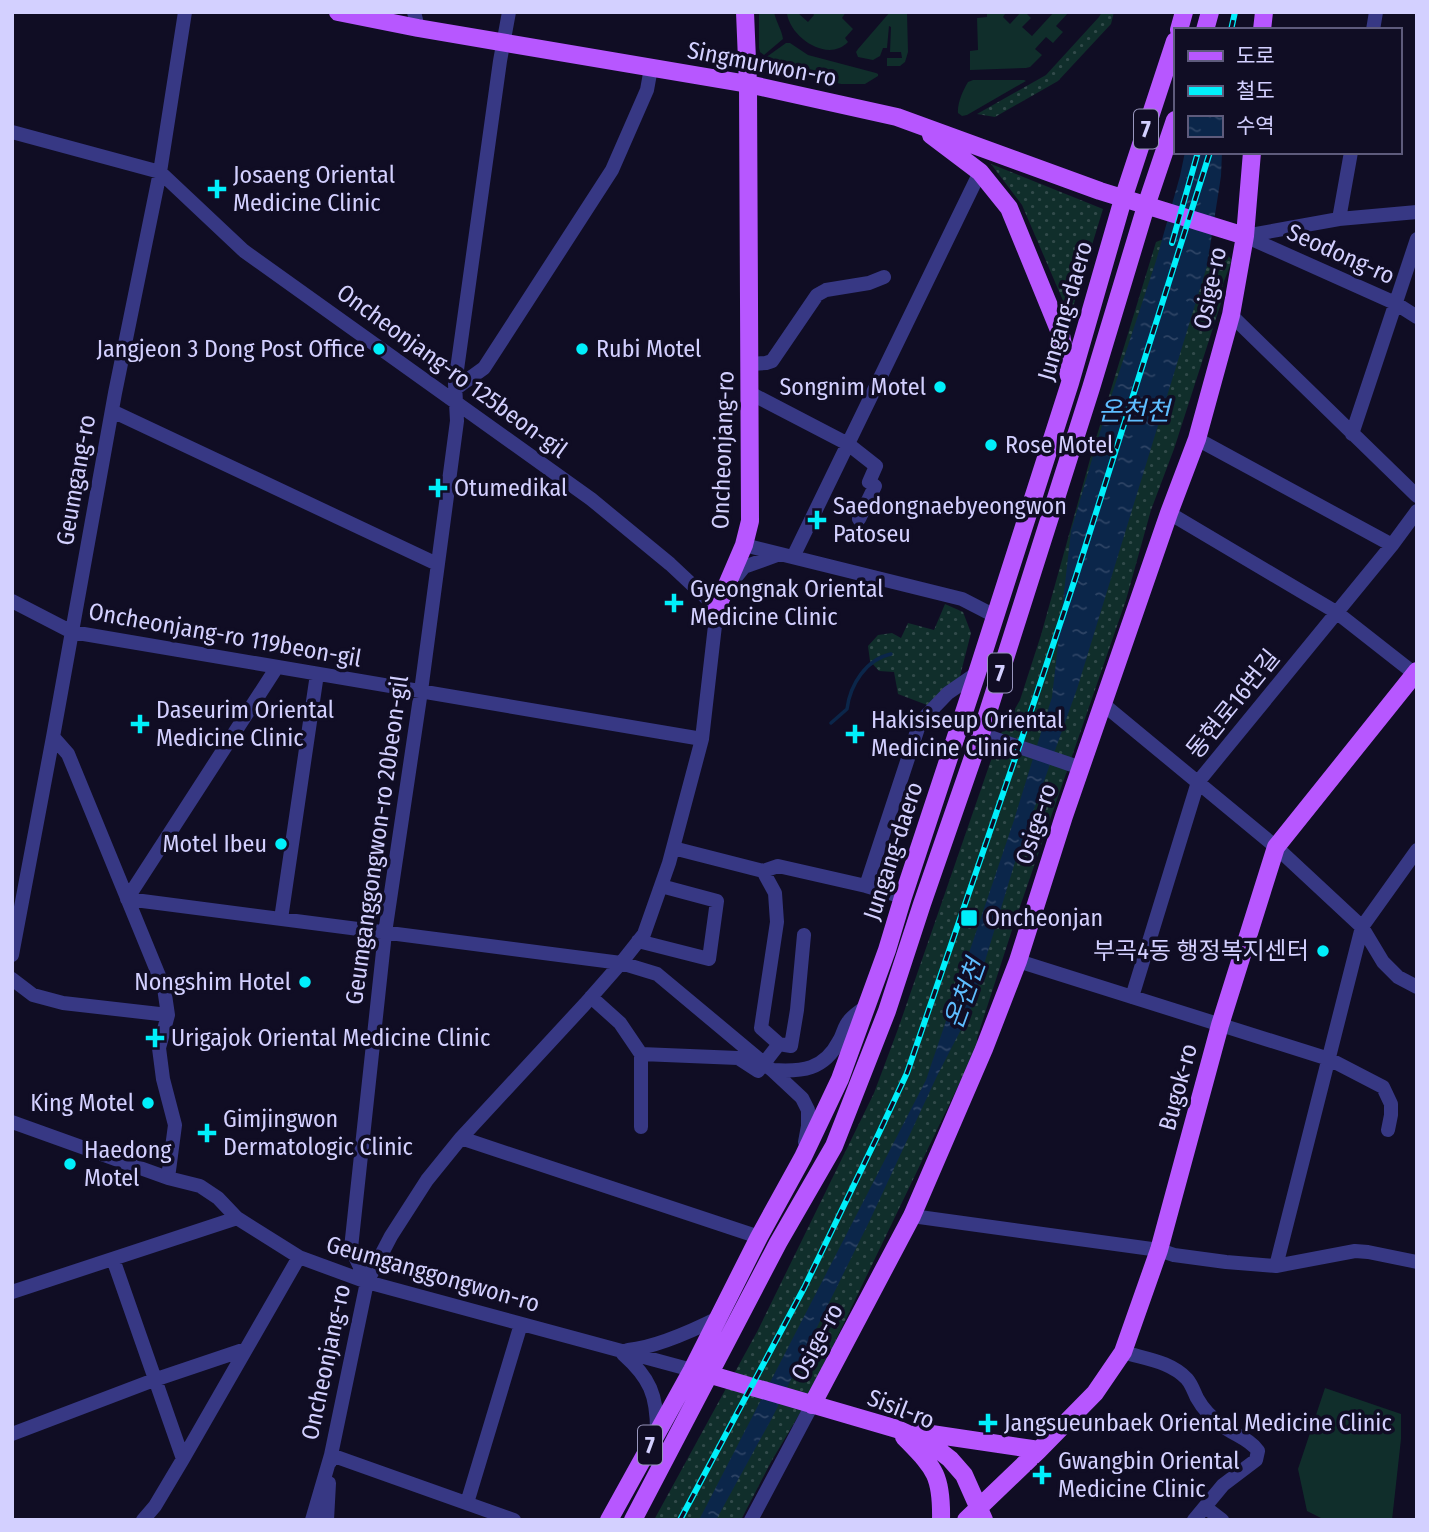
<svg xmlns="http://www.w3.org/2000/svg" width="1429" height="1532" font-family="'Fira Sans Condensed','Noto Sans KR',sans-serif">
  <style>
    .grass { fill: url(#grass-dots) }
    .garden { fill: #102e2b }
    .water { fill: url(#water-ripples) }
    .lines { fill: none; stroke-linecap: round; stroke-linejoin: round }
    .stream { stroke: #0b264a; stroke-width: 3.5 }
    .minor { stroke: #373884; stroke-width: 14 }
    .major { stroke: #b757ff; stroke-width: 18 }
    .rail-casing { stroke: #00effb; stroke-width: 6 }
    .rail { stroke: #100d24; stroke-width: 3.5; stroke-dasharray: 10; stroke-linecap: butt }
    .poi-dot { fill: #00effb; stroke: #100d24; stroke-width: 2.5 }
    .labels { text-anchor: middle; dominant-baseline: central; stroke-width: 7; stroke-linejoin: round; paint-order: stroke }
    .shield { fill: #100d24; stroke: #9896bd; stroke-width: 2 }
    .shield-label { font-size: 23px; font-weight: bold; fill: #d3d0ff }
    .street-label { font-size: 24px; fill: #d3d0ff; stroke: #100d24 }
    .poi-label { font-size: 24px; fill: #d3d0ff; stroke: #100d24; text-anchor: start }
    .water-label { font-size: 26px; font-style: italic; fill: #5ebdff; stroke: #100d24 }
  </style>
  <defs>
    <pattern id="grass-dots" width="8" height="8" patternUnits="userSpaceOnUse" patternTransform="scale(1.75)"><rect width="8" height="8" fill="#102e2b"/><path d="M2 2h.1M6 6h.1" fill="none" stroke="#324b4b" stroke-width="1.8" stroke-linecap="round"/></pattern>
    <pattern id="water-ripples" width="26" height="14" patternUnits="userSpaceOnUse" patternTransform="scale(1.75)"><rect width="26" height="14" fill="#0b264a"/><path d="M2 4q2-2 4 0t4 0M15 11q2-2 4 0t4 0" fill="none" stroke="#2e4465"/></pattern>
  </defs>
  <rect width="100%" height="100%" fill="#100d24"/>
  <path class="grass" d="M1102,12H1114L1111,24L1058,81L995,117L977,114L1046,75L1099,17Z
    M991,164L1103,209L1070,317L1022,205Z
    M1161,240L1227,254L1232,260L1223,284L1221,303L1174,449L1151,510L1126,600L1013,927L977,1038V1046L974,1053L803,1408L771,1462L741,1520H654L758,1330L874,1093L898,1029L999,737L1020,700L1041,635L1094,445L1156,242Z
    M945,604L963,612L971,633L958,684L927,705L898,694L894,672L879,671L870,661L868,646L878,635L892,633L901,638L908,623L934,630Z"/>
  <path class="garden" d="M759,12H774C776,22 782,30 783,39L764,55L760,52L759,48Z
    M812,12H846L842,18L853,29L845,38L848,42C828,63 791,38 787,14L798,13L808,22L814,15Z
    M890,12H907L908,52L905,62L900,66H887V58H902L901,52H890L891,27L889,26L887,48H883L880,56L873,60L858,57L856,52L858,49Z
    M987,12H1003L1005,14L1003,17L1010,24L1021,12H1025L1031,18L1022,27L1032,36L1054,12H1069L1056,26L1063,32L1053,43L1046,37L1035,49L1042,55L1030,67L1026,68L970,70V51L978,50L977,18L987,17Z
    M786,43H790L808,55L876,73L878,74V76L865,84H841L768,64L765,58Z
    M973,80H1024L1026,81L967,115L962,116L958,113C957,104 963,90 968,82Z
    M1325,1388L1401,1414V1439L1392,1520H1325L1307,1511L1298,1469Z"/>
  <path class="water" d="M1185,152H1222L1221,176L1207,266L1077,689L1015,862L969,1014L937,1076L870,1220L772,1418L716,1520H699L926,1080L1014,820L1052,697L1071,531L1105,415L1156,261L1180,176Z"/>
  <g class="lines">
    <path class="stream" d="M831,723L847,709C850,685 866,659 891,654"/>
    <path class="minor" d="M414,12L418,28
      M1373,30L1376,12
      M12,132L160,172L244,251L591,499L670,564L717,608L702,739L669,863L644,934L621,963L585,1004L461,1138L427,1180L391,1236L367,1282L331,1455L312,1520
      M1339,219L1351,152
      M1245,236L1395,303L1417,317
      M1245,236L1339,219L1417,212
      M1231,315L1417,496
      M750,364L766,363L772,361L817,295L826,290L869,283L884,277
      M455,389L484,368L612,170L647,90L651,68
      M750,393L848,444L876,466L869,482L875,486L859,519
      M112,411L437,564
      M1352,434L1417,239
      M1197,439L1392,545
      M1169,513L1336,612L1415,674
      M744,545L962,599L995,616
      M793,557L980,172
      M731,583L744,567L780,554
      M12,601L72,632L702,739
      M277,667L127,899L621,963L657,974L772,1070L802,1098L808,1110V1126L805,1142
      M1103,704L1276,847L1362,927L1383,962L1398,977L1417,987
      M981,734L1081,768
      M53,737L68,754L164,988L168,1015L159,1048L163,1079L175,1125L168,1178
      M763,871L778,866L866,886L903,897
      M866,886L920,722L948,693L977,673
      M281,919L317,674
      M638,941L709,959L717,901L661,886
      M12,955L53,737L115,393L160,172L185,12
      M1018,961L1329,1059L1383,1087L1391,1104V1115L1388,1130
      M12,979L33,995L63,1003L168,1015
      M591,997L620,1023L641,1054L738,1058L758,1071L779,1044L761,1028L777,922L775,893L763,871L673,848
      M1132,997L1198,782L1392,545L1417,511
      M779,1044L791,1046L797,1010L804,935
      M641,1054V1127
      M772,1070C802,1072 824,1070 839,1041C843,1035 844,1026 849,1021C853,1015 861,1011 866,1006
      M12,1122L168,1178L200,1186L218,1198L237,1218
      M461,1138L759,1237
      M912,1216L1159,1250L1174,1255L1226,1262L1276,1266L1355,1251L1368,1252L1417,1262
      M113,1259L183,1459
      M1276,1266L1362,927L1417,850
      M367,1282L351,1248L385,933L421,691L457,421L455,384L500,61L509,12
      M12,1292L237,1218L299,1257L367,1282L692,1370
      M628,1350C657,1347 692,1331 718,1318
      M1123,1352C1145,1359 1170,1361 1187,1379C1192,1385 1194,1392 1197,1398C1203,1409 1213,1419 1223,1426C1234,1435 1250,1439 1258,1451L1256,1460L1223,1485L1194,1520
      M623,1354C650,1378 657,1395 657,1431
      M12,1434L154,1380L246,1349
      M330,1462L331,1455L514,1520
      M467,1503L521,1324
      M1205,1507L1222,1520
      M143,1520L155,1506L183,1459L299,1257
      M327,1520L329,1483
      M751,1520L812,1405"/>
    <path class="major" d="M338,12L418,28L748,84L897,117L1100,191L1245,236
      M1179,30L1184,12
      M1205,30L1210,12
      M1262,30L1264,12
      M931,135L980,172L1009,208L1061,335L1069,376
      M717,608L744,545L750,521L748,84L745,12
      M701,1372L897,1429L932,1445L950,1459L964,1475L984,1520
      M812,1405L912,1216L984,1049L1018,961L1064,816L1169,513L1197,439L1231,315L1245,236L1252,152
      M918,1432L1039,1450
      M904,1437C934,1468 942,1474 941,1520
      M609,1520L692,1370L759,1237L803,1157L840,1079L887,950L903,897L977,673L1070,383L1123,199L1175,41
      M633,1520L778,1243L834,1146L887,1011L922,904L981,734L1091,388L1146,206L1175,120
      M966,1520L1039,1450L1095,1393L1123,1352L1159,1250L1220,1025L1276,847L1417,671"/>
    <g class="rail-casing">
      <path id="rail" d="M1231,30L1235,12
        M1172,243L1198,152
        M680,1520L804,1288L879,1133L907,1073L1019,747L1076,576L1210,152"/>
    </g>
    <use href="#rail" class="rail"/>
  </g>
  <g class="poi-dot">
    <path d="M213.5 178.5h7v7h7v7h-7v7h-7v-7h-7v-7h7z"/>
    <circle cx="379" cy="349" r="7"/>
    <circle cx="582" cy="349" r="7"/>
    <circle cx="940" cy="387" r="7"/>
    <circle cx="991" cy="445" r="7"/>
    <path d="M434.5 477.5h7v7h7v7h-7v7h-7v-7h-7v-7h7z"/>
    <path d="M813.5 509.5h7v7h7v7h-7v7h-7v-7h-7v-7h7z"/>
    <path d="M670.5 592.5h7v7h7v7h-7v7h-7v-7h-7v-7h7z"/>
    <path d="M136.5 713.5h7v7h7v7h-7v7h-7v-7h-7v-7h7z"/>
    <path d="M851.5 723.5h7v7h7v7h-7v7h-7v-7h-7v-7h7z"/>
    <circle cx="281" cy="844" r="7"/>
    <rect x="960" y="909" width="18" height="18" rx="3.5"/>
    <circle cx="1323" cy="951" r="7"/>
    <circle cx="305" cy="982" r="7"/>
    <path d="M151.5 1027.5h7v7h7v7h-7v7h-7v-7h-7v-7h7z"/>
    <circle cx="148" cy="1103" r="7"/>
    <path d="M203.5 1122.5h7v7h7v7h-7v7h-7v-7h-7v-7h7z"/>
    <circle cx="70" cy="1164" r="7"/>
    <path d="M984.5 1412.5h7v7h7v7h-7v7h-7v-7h-7v-7h7z"/>
    <path d="M1038.5 1464.5h7v7h7v7h-7v7h-7v-7h-7v-7h7z"/>
  </g>
  <g class="labels">
    <g class="shield">
      <rect x="1134" y="109.5" width="24" height="39" rx="5"/>
      <rect x="988" y="653.5" width="24" height="39" rx="5"/>
      <rect x="638" y="1425.5" width="24" height="39" rx="5"/>
    </g>
    <g class="shield-label">
      <text x="1146" y="129">7</text>
      <text x="1000" y="673">7</text>
      <text x="650" y="1445">7</text>
    </g>
    <g class="street-label">
      <text transform="translate(762 64) rotate(11)">Singmurwon-ro</text>
      <text transform="translate(1341 254) rotate(24)">Seodong-ro</text>
      <text transform="translate(1210 288) rotate(-78)">Osige-ro</text>
      <text transform="translate(1065 311) rotate(-74)">Jungang-daero</text>
      <text transform="translate(452 371) rotate(36)">Oncheonjang-ro 125beon-gil</text>
      <text transform="translate(723 450) rotate(-88)">Oncheonjang-ro</text>
      <text transform="translate(76 480) rotate(-80)">Geumgang-ro</text>
      <text transform="translate(225 635) rotate(10)">Oncheonjang-ro 119beon-gil</text>
      <text transform="translate(1233 704) rotate(-51)">동현로16번길</text>
      <text transform="translate(1036 824) rotate(-72)">Osige-ro</text>
      <text transform="translate(377 840) rotate(-82)">Geumganggongwon-ro 20beon-gil</text>
      <text transform="translate(893 851) rotate(-72)">Jungang-daero</text>
      <text transform="translate(1178 1087) rotate(-75)">Bugok-ro</text>
      <text transform="translate(433 1274) rotate(16)">Geumganggongwon-ro</text>
      <text transform="translate(817 1342) rotate(-62)">Osige-ro</text>
      <text transform="translate(326 1362) rotate(-78)">Oncheonjang-ro</text>
      <text transform="translate(901 1409) rotate(21)">Sisil-ro</text>
    </g>
    <g class="poi-label">
      <text x="233" y="175">Josaeng Oriental<tspan x="233" dy="28">Medicine Clinic</tspan></text>
      <text x="365" y="349" text-anchor="end">Jangjeon 3 Dong Post Office</text>
      <text x="596" y="349">Rubi Motel</text>
      <text x="926" y="387" text-anchor="end">Songnim Motel</text>
      <text x="1005" y="445">Rose Motel</text>
      <text x="454" y="488">Otumedikal</text>
      <text x="833" y="506">Saedongnaebyeongwon<tspan x="833" dy="28">Patoseu</tspan></text>
      <text x="690" y="589">Gyeongnak Oriental<tspan x="690" dy="28">Medicine Clinic</tspan></text>
      <text x="156" y="710">Daseurim Oriental<tspan x="156" dy="28">Medicine Clinic</tspan></text>
      <text x="871" y="720">Hakisiseup Oriental<tspan x="871" dy="28">Medicine Clinic</tspan></text>
      <text x="267" y="844" text-anchor="end">Motel Ibeu</text>
      <text x="985" y="918">Oncheonjan</text>
      <text x="1309" y="951" text-anchor="end">부곡4동 행정복지센터</text>
      <text x="291" y="982" text-anchor="end">Nongshim Hotel</text>
      <text x="171" y="1038">Urigajok Oriental Medicine Clinic</text>
      <text x="134" y="1103" text-anchor="end">King Motel</text>
      <text x="223" y="1119">Gimjingwon<tspan x="223" dy="28">Dermatologic Clinic</tspan></text>
      <text x="84" y="1150">Haedong<tspan x="84" dy="28">Motel</tspan></text>
      <text x="1004" y="1423">Jangsueunbaek Oriental Medicine Clinic</text>
      <text x="1058" y="1461">Gwangbin Oriental<tspan x="1058" dy="28">Medicine Clinic</tspan></text>
    </g>
    <g class="water-label">
      <text x="1134" y="411">온천천</text>
      <text transform="translate(965 994) rotate(-70)">온천천</text>
    </g>
  </g>
  <rect width="1429" height="1532" fill="none" stroke="#d3d0ff" stroke-width="28"/>
  <rect x="1174" y="28" width="228" height="126" fill="#100d24" stroke="#5e5b7c" stroke-width="2"/>
  <rect x="1188" y="51" width="35" height="10" fill="#b757ff" stroke="#5e5b7c" stroke-width="2"/>
  <text x="1236" y="63" font-size="21" fill="#d3d0ff">도로</text>
  <rect x="1188" y="86" width="35" height="10" fill="#00effb" stroke="#5e5b7c" stroke-width="2"/>
  <text x="1236" y="98" font-size="21" fill="#d3d0ff">철도</text>
  <rect x="1188" y="116" width="35" height="21" fill="url(#water-ripples)" stroke="#5e5b7c" stroke-width="2"/>
  <text x="1236" y="133" font-size="21" fill="#d3d0ff">수역</text>
</svg>
